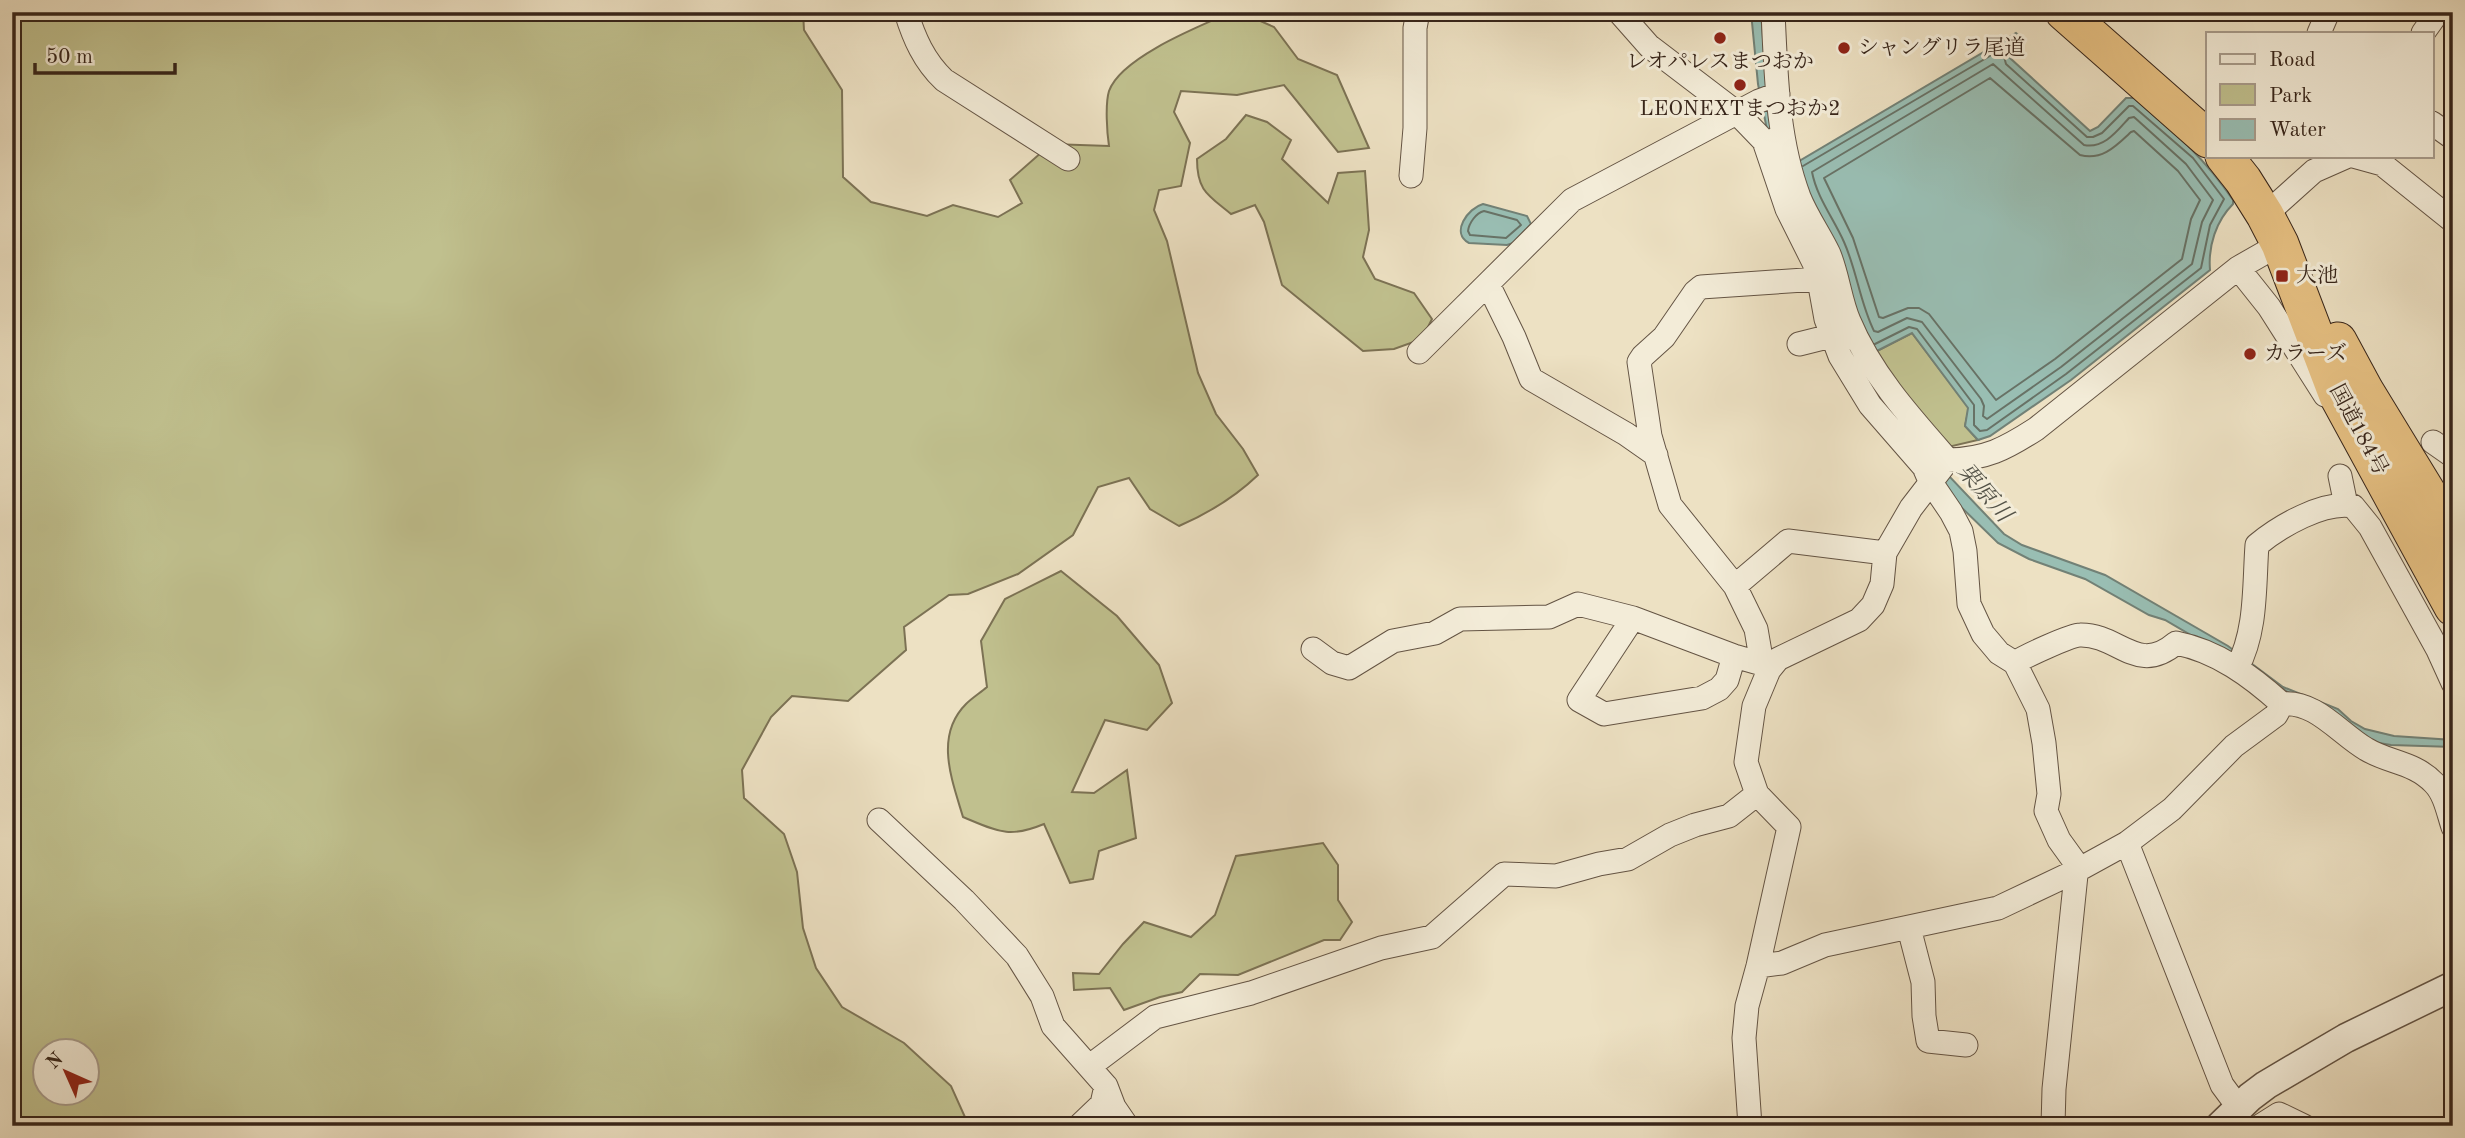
<svg xmlns="http://www.w3.org/2000/svg" width="2465" height="1138" font-family="'Old Standard TT','Noto Serif JP',serif">
  <style>
    .green { fill: #c0c08e; stroke: #7c7254; stroke-width: 2; fill-rule: evenodd }
    .water { fill: #99beb3; stroke: #728176; stroke-width: 2 }
    .lines { fill: none; stroke-linecap: round; stroke-linejoin: round }
    .shore { stroke: #687266; stroke-width: 2 }
    .minor-casing { stroke: #645444; stroke-width: 25 }
    .tertiary-casing { stroke: #645444; stroke-width: 31 }
    .trunk-casing { stroke: #37251a; stroke-width: 39 }
    .minor { stroke: #f3ecd8; stroke-width: 23 }
    .tertiary { stroke: #f3ecd8; stroke-width: 28 }
    .trunk { stroke: #e6c082; stroke-width: 37 }
    .poi-dot { fill: #8f2418; stroke: #f3ecd8; stroke-width: 2.5 }
    .labels { text-anchor: middle; dominant-baseline: central; stroke-width: 6; stroke-linejoin: round; paint-order: stroke }
    .poi-label { font-size: 21px; fill: #37251a; stroke: #f3ecd8; text-anchor: start }
    .street-label { font-size: 21px; fill: #37251a; stroke: #f3ecd8 }
    .water-label { font-size: 23px; font-style: italic; fill: #545348; stroke: #f3ecd8 }
  </style>
  <rect width="100%" height="100%" fill="#ede1c3"/>
  <filter id="stains"><feTurbulence type="fractalNoise" baseFrequency=".00286" numOctaves="4"/><feColorMatrix values="0 0 0 0 .2 0 0 0 0 .09 0 0 0 0 .02 0 0 0 .5 -.17"/></filter>
  <radialGradient id="worn" r=".72"><stop offset=".6" stop-color="#630" stop-opacity="0"/><stop offset="1" stop-color="#630" stop-opacity=".3"/></radialGradient>
  <path class="green" d="M12,12H803L804,30L842,90L843,177L871,202L927,216L953,205L998,217L1022,203L1010,180L1051,144L1109,146C1107,133 1105,104 1109,91C1121,57 1200,26 1232,12H1240L1274,27L1298,59L1337,75L1369,148L1338,152L1284,85L1237,95L1181,91L1174,112L1190,143L1181,186L1159,190L1154,210L1167,241L1198,373L1216,414L1243,449L1258,475C1234,498 1209,513 1179,526L1150,509L1129,478L1098,487L1073,535L1018,574L968,594L949,595L904,627L906,650L848,701L792,696L771,717L742,770L744,798L784,834L797,872L803,928L816,968L842,1007L904,1043L951,1086L969,1126H12ZM46,1050H88V1092H46Z
    M1246,115L1267,122L1291,140L1282,159L1328,203L1338,173L1365,171L1369,230L1363,257L1375,279L1414,293L1432,319L1422,339L1394,349L1363,351L1282,285L1264,222L1255,205L1231,214C1208,195 1197,191 1197,159L1226,139Z
    M1912,333L1969,408L1965,426L1978,440L1944,448L1869,355Z
    M1061,571L1117,616L1159,665L1172,703L1147,730L1105,720L1072,792L1094,793L1127,770L1136,838L1099,851L1093,879L1070,883L1044,824C1008,839 997,831 963,817C952,780 934,736 966,704C972,698 980,693 987,687L981,641L1005,599Z
    M1323,843L1338,865V900L1352,922L1340,940H1324L1238,975L1200,974L1182,992L1160,997L1124,1010L1110,988L1074,990L1073,973L1099,974L1123,944L1144,922L1191,937L1215,915L1236,856Z"/>
  <path class="water" d="M1751,12H1761L1764,52L1833,288L1947,474L2004,534L2022,545L2105,575L2228,646L2283,687L2338,709L2351,721L2365,729L2394,736L2453,740V747L2391,745L2373,742L2165,620L2149,615L2085,579L2029,559L1998,543L1959,505L1847,363L1769,140L1758,84Z
    M2016,33L2024,39L2010,58L2090,131L2098,127L2126,98H2135C2173,131 2204,157 2233,200V204C2216,221 2208,246 2210,270L2071,380L1990,436L1978,440L1965,426L1968,408L1912,333L1869,355L1796,163Z
    M1483,204L1527,216L1531,224L1513,243L1507,245L1469,243C1450,233 1468,208 1483,204Z"/>
  <g class="lines">
    <path class="shore" d="M1993,64L2084,145C2104,149 2117,131 2129,118L2134,117L2186,164L2213,200L2202,222L2192,264L2061,367L1987,419L1983,416L1984,406L1981,399L1922,322L1907,318L1878,332L1874,331C1860,303 1857,271 1844,242C1834,219 1817,198 1812,172Z
      M1990,78L2080,155C2102,161 2116,146 2131,132L2134,131L2178,171L2200,200L2191,219L2182,259L2055,359L1996,400L1929,314L1919,308H1908L1883,318L1879,317L1853,238L1824,178Z
      M1803,166L2000,50L2003,53L2006,64L2087,137H2093L2102,133L2129,106H2133L2193,158L2224,199L2210,225L2201,268L2066,374L1987,430L1980,431L1974,425V405L1917,329L1909,327L1875,344
      M1484,211L1517,220L1521,225L1506,238L1470,235L1468,231C1469,223 1476,213 1484,211Z"/>
    <g class="minor-casing">
      <path id="minor" d="M906,12C914,38 924,61 944,80L1068,159
        M1619,12L1649,46L1737,113L1764,141L1769,142L1778,138
        M1773,12C1776,73 1777,139 1799,197C1807,217 1820,235 1829,254C1838,276 1840,300 1849,321C1871,374 1911,418 1948,460
        M2319,33L2328,12
        M2423,33L2438,12
        M2432,123L2453,138
        M1764,141L1787,209L1817,269L1826,319L1840,356L1870,405L1924,467L1930,481L1951,512L1961,531L1965,551L1969,604L1983,634L1999,653L2015,663L2038,709L2044,743L2049,794L2046,811L2059,840L2077,865L2054,1089L2053,1126
        M2353,156L2382,164L2453,221
        M1411,176L1415,128V28L1418,12
        M2265,215L2314,171L2348,156
        M2238,268L2269,307L2325,395
        M1488,284L1514,337L1531,379L1626,434L1656,455
        M1799,344L1831,336
        M1419,352L1572,200L1759,101L1778,94
        M2433,442L2453,456
        M2340,476L2346,505
        M1735,586L1788,541L1885,553
        M1633,618L1579,700L1604,714L1702,698L1719,689L1727,680L1734,656
        M1313,649L1332,663L1349,668L1393,641L1435,633L1460,619L1549,617L1578,604L1633,618L1734,656L1762,664
        M2015,663C2023,657 2071,635 2080,635C2119,634 2137,676 2176,643C2217,651 2251,676 2282,704C2315,700 2340,734 2366,749C2389,763 2414,762 2434,783C2445,794 2448,812 2453,827
        M2237,668C2257,631 2254,585 2257,545C2280,526 2323,501 2353,506L2370,527L2438,650L2453,683
        M1769,670L1762,664L1756,629L1735,586L1670,505L1650,436L1639,362L1643,356L1664,337L1695,292L1701,287L1819,279
        M879,820L964,900L1017,956L1042,996L1053,1026L1106,1086L1114,1107L1127,1126
        M2127,843L2222,1085L2239,1108
        M1909,928L1923,982L1924,1016L1928,1041L1966,1045
        M1758,966L1782,963L1825,945L1998,908L2076,871L2127,843L2172,809L2234,746L2276,715L2282,704
        M1090,1066L1155,1017L1251,993L1381,948L1432,937L1504,874L1556,876L1599,864L1628,859L1670,835L1695,825L1729,816L1757,794
        M1079,1126L1102,1104L1106,1086
        M1750,1126L1744,1038L1747,1006L1758,966L1789,827L1757,794L1746,762L1754,706L1769,670L1778,659L1859,620L1873,605L1882,584L1885,553L1911,508L1948,460C1986,459 2005,449 2036,429L2238,268L2280,244
        M2260,1126L2279,1114L2304,1126"/>
    </g>
    <g class="tertiary-casing">
      <path id="tertiary" d="M2220,1126L2250,1097L2266,1085L2346,1038L2453,986"/>
    </g>
    <g class="trunk-casing">
      <path id="trunk" d="M2064,12L2208,139
        M2224,156L2243,180L2265,215L2280,244L2338,396L2453,607
        M2338,341L2365,391L2453,535"/>
    </g>
    <use href="#minor" class="minor"/>
    <use href="#tertiary" class="tertiary"/>
    <use href="#trunk" class="trunk"/>
  </g>
  <g class="poi-dot">
    <circle cx="1720" cy="38" r="7"/>
    <circle cx="1844" cy="48" r="7"/>
    <circle cx="1740" cy="85" r="7"/>
    <rect x="2275" y="269" width="14" height="14" rx="3.5"/>
    <circle cx="2250" cy="354" r="7"/>
  </g>
  <g class="labels">
    <g class="poi-label">
      <text x="1858" y="48">シャングリラ尾道</text>
      <text x="1720" y="62" text-anchor="middle">レオパレスまつおか</text>
      <text x="1740" y="109" text-anchor="middle">LEONEXTまつおか2</text>
      <text x="2296" y="276">大池</text>
      <text x="2264" y="354">カラーズ</text>
    </g>
    <g class="street-label">
      <text transform="translate(2358 430) rotate(62)">国道184号</text>
    </g>
    <g class="water-label">
      <text transform="translate(1984 493) rotate(49)">栗原川</text>
    </g>
  </g>
  <rect width="2465" height="1138" fill="none" stroke="#ede1c3" stroke-width="42"/>
  <rect x="14" y="14" width="2437" height="1110" fill="none" stroke="#37251a" stroke-width="3.5"/>
  <rect x="21" y="21" width="2423" height="1096" fill="none" stroke="#37251a" stroke-width="2"/>
  <rect x="2206" y="32" width="228" height="126" fill="#f3ecd8" stroke="#a89c8c" stroke-width="2"/>
  <rect x="2220" y="54" width="35" height="10" fill="#f3ecd8" stroke="#a89c8c" stroke-width="2"/>
  <text x="2269" y="66" font-size="21" fill="#37251a">Road</text>
  <rect x="2220" y="84" width="35" height="21" fill="#c0c08e" stroke="#a89c8c" stroke-width="2"/>
  <text x="2269" y="102" font-size="21" fill="#37251a">Park</text>
  <rect x="2220" y="119" width="35" height="21" fill="#99beb3" stroke="#a89c8c" stroke-width="2"/>
  <text x="2269" y="136" font-size="21" fill="#37251a">Water</text>
  <g transform="translate(66 1072) rotate(315)"><circle r="33" fill="#f3ecd8" stroke="#a89c8c" stroke-width="2"/>
  <path d="M0-5L12 26L0 18L-12 26Z" fill="#8f2418"/>
  <text y="-10" font-size="19" font-weight="bold" text-anchor="middle" fill="#37251a">N</text>
  </g>
  <path d="M35 63v10h140v-10" fill="none" stroke="#37251a" stroke-width="3.5"/>
  <text x="46" y="63" font-size="21" fill="#37251a" stroke="#f3ecd8" stroke-width="5" paint-order="stroke">50 m</text>
  <rect width="100%" height="100%" filter="url(#stains)"/>
  <rect width="100%" height="100%" fill="url(#worn)"/>
</svg>
